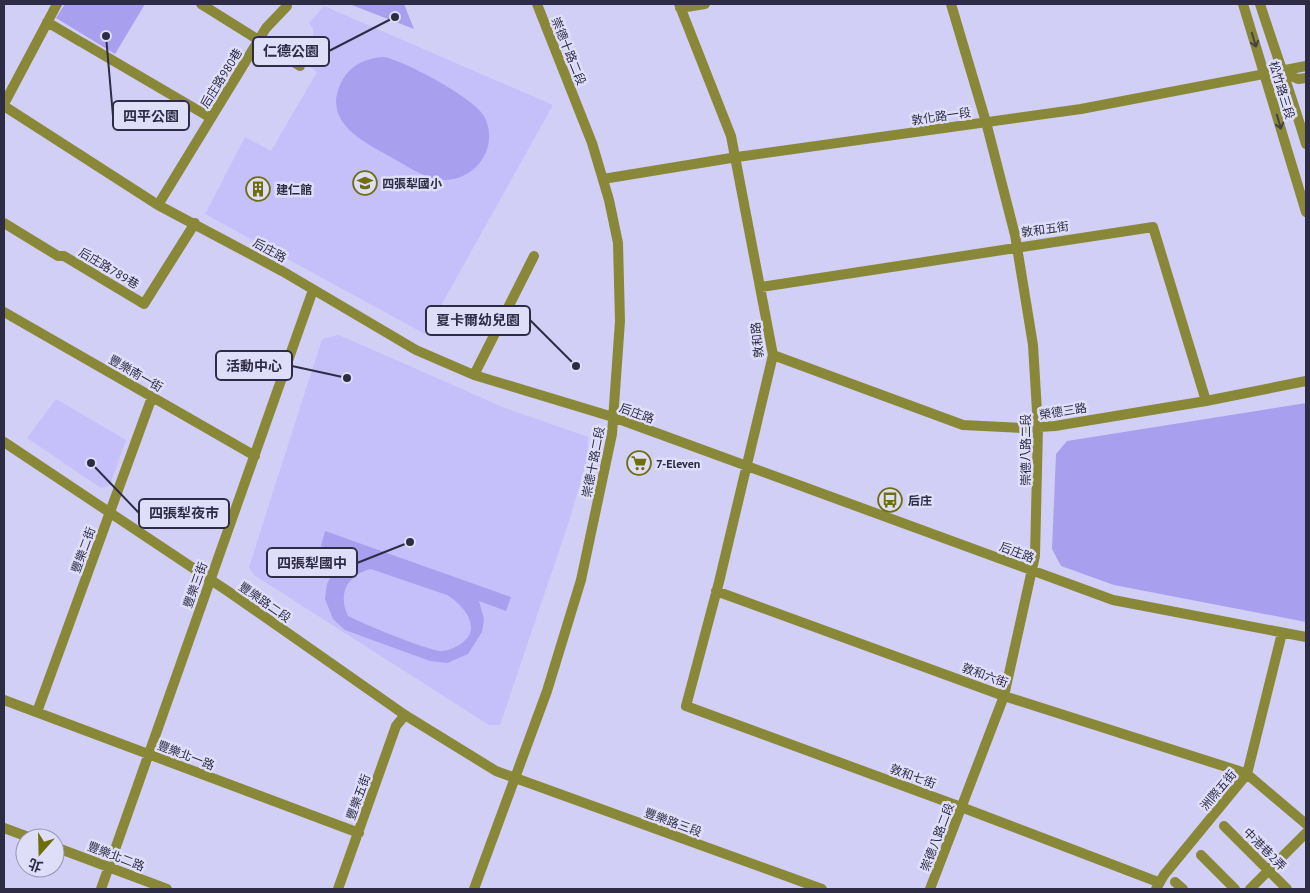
<svg xmlns="http://www.w3.org/2000/svg" width="1310" height="893" font-family="'PT Sans','Noto Sans TC',sans-serif">
  <style>
    .built { fill: #c5bffa }
    .green { fill: #a89fee; fill-rule: evenodd }
    .lines { fill: none; stroke-linecap: round; stroke-linejoin: round }
    .minor { stroke: #898839; stroke-width: 10 }
    .tertiary { stroke: #898839; stroke-width: 10 }
    .oneway { stroke: #454242 }
    .labels { text-anchor: middle; dominant-baseline: central; stroke-width: 5; stroke-linejoin: round; paint-order: stroke }
    .street-label { font-size: 12px; fill: #2e2b45; stroke: #dfdef9 }
    .poi-label { font-size: 12px; font-weight: bold; fill: #2e2b45; stroke: #dfdef9; text-anchor: start }
    .leader { fill: none; stroke: #2e2b45; stroke-width: 2 }
    .callout-dot { fill: #2e2b45; stroke: #dfdef9; stroke-width: 2 }
    .callout { fill: #dfdef9; stroke: #2e2b45; stroke-width: 2 }
    .callout-label { font-size: 14px; text-anchor: middle; font-weight: bold; fill: #2e2b45 }
  </style>
  <rect width="100%" height="100%" fill="#d2cff7"/>
  <path class="built" d="M324,6L553,105L425,334L205,214L245,137L271,151L317,72L300,59L313,41V28L309,23Z
    M339,335L505,408L588,437L587,460L569,521L500,725H489L254,575L249,567L322,339Z
    M56,399L126,440L110,485L101,488L27,438Z"/>
  <path class="green" d="M65,4H145L115,54L56,18Z
    M349,4H404L414,29Z
    M384,57C405,61 474,98 484,116C503,152 466,191 429,177C415,172 402,163 389,156C360,140 320,120 343,79C352,64 367,58 384,57Z
    M1306,403V622L1114,585L1061,566L1052,549L1056,454L1067,441Z
    M325,531L511,597L506,611L479,601L484,619L482,632L468,654L447,663L430,661L345,630L333,619L325,599L327,584L332,574L347,556L321,546ZM371,569L447,595C463,604 483,628 462,643C456,647 449,651 441,651C429,651 361,623 348,616C337,594 348,574 371,569Z"/>
  <g class="lines">
    <path class="minor" d="M201,4L300,66
      M679,4L731,136L773,355L719,582L686,706L961,807L1158,882
      M951,4L986,122L1015,235L1033,345L1038,428L1035,556L1004,696
      M680,8L705,4
      M47,22L81,42
      M83,43L211,118
      M4,104L57,4
      M4,106L158,205L282,271L416,350L474,375L613,417L1113,600L1306,637
      M158,205L266,28L287,6
      M4,223L58,256H64L144,304L195,223
      M761,287L1153,227L1206,401
      M4,312L255,456
      M773,355L963,425L1023,428L1055,426L1206,401L1306,381
      M474,375L534,256
      M716,591L1004,696L1236,770L1247,774L1306,824
      M4,700L359,833
      M37,712L152,397
      M1224,826L1287,889
      M4,828L31,838
      M55,847L167,889
      M1201,855L1235,889
      M1175,882L1183,889
      M101,889L313,290
      M338,889L396,726L405,715
      M474,889L547,691L581,580L612,434L620,321L618,243L609,200L592,143L537,4
      M1156,889L1164,875L1247,774L1282,633
      M1250,889L1306,833"/>
    <path class="tertiary" d="M1243,4L1306,212
      M1260,4C1275,51 1292,97 1306,144
      M1281,72L1298,79L1306,78
      M603,179L737,157L1081,109L1306,66
      M4,442L229,592L405,715L496,771L822,889
      M930,889L1004,696"/>
  </g>
  <defs><path id="oneway-shaft" d="M-6 0H5M1.5-3L5.5 0L1.5 3" fill="none" stroke-width="1.6" stroke-linecap="round" stroke-linejoin="round" transform="scale(1.25)"/></defs>
  <g class="oneway">
    <use href="#oneway-shaft" transform="translate(1254 40) rotate(73)"/>
    <use href="#oneway-shaft" transform="translate(1279 122) rotate(73)"/>
  </g>
  <defs>
    <g id="school-ring" transform="scale(1.25)"><circle r="9.5" fill="#dfdef9" stroke="#6f6e0e" stroke-width="1.5"/><path d="M0-5L7-2L0 1L-7-2ZM-4 1L0 2.5L4 1V4Q0 6-4 4Z" fill="#6f6e0e"/></g>
    <g id="building-ring" transform="scale(1.25)"><circle r="9.5" fill="#dfdef9" stroke="#6f6e0e" stroke-width="1.5"/><path d="M-4-6H4V6H1V3H-1V6H-4ZM-2.5-4.3h1.7v1.8h-1.7ZM.8-4.3h1.7v1.8H.8ZM-2.5-1h1.7V.8h-1.7ZM.8-1h1.7V.8H.8Z" fill="#6f6e0e"/></g>
    <g id="supermarket-ring" transform="scale(1.25)"><circle r="9.5" fill="#dfdef9" stroke="#6f6e0e" stroke-width="1.5"/><path d="M-6-5.5h2.5l.6 2H6L4.5 2H-2.5L-4.4-4H-6ZM-1.5 3.2a1.3 1.3 0 1 0 .1 0ZM3 3.2a1.3 1.3 0 1 0 .1 0Z" fill="#6f6e0e"/></g>
    <g id="bus-ring" transform="scale(1.25)"><circle r="9.5" fill="#dfdef9" stroke="#6f6e0e" stroke-width="1.5"/><path d="M-5-6H5V4H4V6H2V4H-2V6H-4V4H-5ZM-3.5-4V0h7V-4ZM-3.5 1.2v1.5H-2V1.2ZM2 1.2v1.5H3.5V1.2Z" fill="#6f6e0e"/></g>
  </defs>
  <g fill-rule="evenodd">
    <use href="#school-ring" x="365" y="183"/>
    <use href="#building-ring" x="258" y="189"/>
    <use href="#supermarket-ring" x="639" y="463"/>
    <use href="#bus-ring" x="890" y="500"/>
  </g>
  <g class="labels">
    <g class="street-label">
      <text transform="translate(569 51) rotate(68)">崇德十路二段</text>
      <text transform="translate(221 78) rotate(-58)">后庄路980巷</text>
      <text transform="translate(1282 90) rotate(73)">松竹路三段</text>
      <text transform="translate(941 116) rotate(-8)">敦化路一段</text>
      <text transform="translate(1045 229) rotate(-8)">敦和五街</text>
      <text transform="translate(270 250) rotate(29)">后庄路</text>
      <text transform="translate(109 268) rotate(31)">后庄路789巷</text>
      <text transform="translate(757 340) rotate(-96)">敦和路</text>
      <text transform="translate(136 373) rotate(30)">豐樂南一街</text>
      <text transform="translate(1063 411) rotate(-9)">榮德三路</text>
      <text transform="translate(637 413) rotate(20)">后庄路</text>
      <text transform="translate(1025 450) rotate(-90)">崇德八路二段</text>
      <text transform="translate(593 462) rotate(-79)">崇德十路二段</text>
      <text transform="translate(83 550) rotate(-70)">豐樂二街</text>
      <text transform="translate(1017 552) rotate(21)">后庄路</text>
      <text transform="translate(195 585) rotate(-70)">豐樂三街</text>
      <text transform="translate(265 602) rotate(35)">豐樂路二段</text>
      <text transform="translate(985 675) rotate(20)">敦和六街</text>
      <text transform="translate(186 755) rotate(21)">豐樂北一路</text>
      <text transform="translate(913 776) rotate(20)">敦和七街</text>
      <text transform="translate(1218 790) rotate(-50)">洲際五街</text>
      <text transform="translate(358 797) rotate(-70)">豐樂五街</text>
      <text transform="translate(673 822) rotate(20)">豐樂路三段</text>
      <text transform="translate(937 837) rotate(-69)">崇德八路二段</text>
      <text transform="translate(1265 849) rotate(45)">中港巷2弄</text>
      <text transform="translate(116 856) rotate(21)">豐樂北二路</text>
    </g>
    <g class="poi-label">
      <text x="382" y="183">四張犁國小</text>
      <text x="276" y="189">建仁館</text>
      <text x="656" y="463">7-Eleven</text>
      <text x="908" y="500">后庄</text>
    </g>
  </g>
  <path class="leader" d="M395 17L329 51M106 36L113 116M576 366L530 320M347 378L292 366M91 463L139 513M410 542L357 563"/>
  <g class="callout-dot">
    <circle cx="395" cy="17" r="5"/>
    <circle cx="106" cy="36" r="5"/>
    <circle cx="576" cy="366" r="5"/>
    <circle cx="347" cy="378" r="5"/>
    <circle cx="91" cy="463" r="5"/>
    <circle cx="410" cy="542" r="5"/>
  </g>
  <g class="callout">
    <rect x="253" y="37" width="76" height="29" rx="5"/>
    <rect x="113" y="101" width="76" height="29" rx="5"/>
    <rect x="426" y="306" width="104" height="29" rx="5"/>
    <rect x="216" y="351" width="76" height="29" rx="5"/>
    <rect x="139" y="499" width="90" height="29" rx="5"/>
    <rect x="267" y="548" width="90" height="29" rx="5"/>
  </g>
  <g class="callout-label">
    <text x="291" y="56">仁德公園</text>
    <text x="151" y="121">四平公園</text>
    <text x="478" y="325">夏卡爾幼兒園</text>
    <text x="254" y="371">活動中心</text>
    <text x="184" y="518">四張犁夜市</text>
    <text x="312" y="568">四張犁國中</text>
  </g>
  <rect width="1310" height="893" fill="none" stroke="#2e2b45" stroke-width="10"/>
  <g transform="translate(40 853) rotate(200)"><circle r="24" fill="#dfdef9" stroke="#9896b1"/>
  <path d="M0-4L9 19L0 12L-9 19Z" fill="#6f6e0e"/>
  <text y="-8" font-size="14" font-weight="bold" text-anchor="middle" fill="#2e2b45">北</text>
  </g>
</svg>
